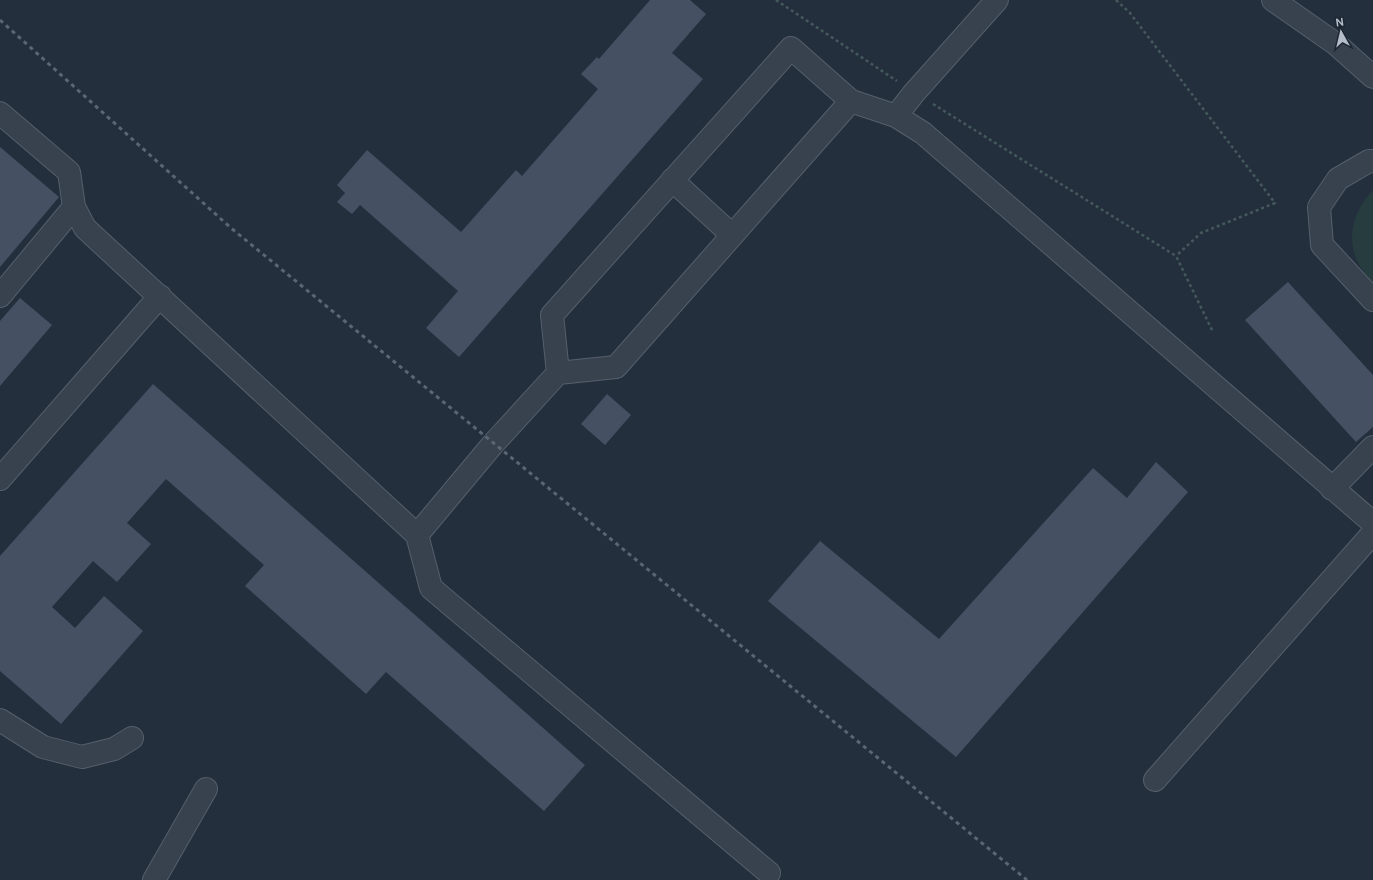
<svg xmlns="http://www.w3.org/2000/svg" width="1373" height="880" font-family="'DM Sans',sans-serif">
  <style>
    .green { fill: #263c3f }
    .building { fill: #455162 }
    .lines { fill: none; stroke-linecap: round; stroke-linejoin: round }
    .minor-casing { stroke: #565f6c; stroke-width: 24 }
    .path { stroke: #44595c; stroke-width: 2.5; stroke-dasharray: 3 3; stroke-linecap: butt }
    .minor { stroke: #38414e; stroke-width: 22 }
    .rail { stroke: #5a6575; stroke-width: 3; stroke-dasharray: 4 4; stroke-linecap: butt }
  </style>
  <rect width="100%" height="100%" fill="#242f3e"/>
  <path class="green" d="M1373,190V282C1343,254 1347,218 1373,190Z"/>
  <path class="building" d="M650,0H690L706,14L672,53L703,79L459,357L426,328L458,291L360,205L352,214L337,202L345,193L337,185L367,150L461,232L516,170L522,176L598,89L581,74L597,57L599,59Z
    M0,147L59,197L0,267Z
    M1288,282L1373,375V427L1356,442L1245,320Z
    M20,298L52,325L0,386V321Z
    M153,384L585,765L544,811L386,672L366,694L245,586L264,565L166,479L127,523L151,544L117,582L93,561L52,607L75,628L104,596L143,631L61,724L0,671V556Z
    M607,394L631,415L605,445L581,424Z
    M1156,462L1188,492L956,757L768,601L820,541L939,639L1093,468L1127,498Z"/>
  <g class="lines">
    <g class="minor-casing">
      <path id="minor" d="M1273,0L1336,44L1373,77
        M0,113L69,172L74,207L85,228L417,535L431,588L769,873
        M896,116L914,93L997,0
        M1373,161H1369L1338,179L1319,207L1322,245L1373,300
        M672,180L732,235
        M0,296L74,207
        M558,373L552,315L791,48L851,101L896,116L923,133L1373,523
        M0,479L160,296
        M1332,489L1373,447
        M417,535L493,444L558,373L616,367L851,101
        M0,720L43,747L82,757L114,749L132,738
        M1155,780L1373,533
        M154,880L206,789"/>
    </g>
    <path class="path" d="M776,0L897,81
      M1116,0L1130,13L1275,203L1201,233L1176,256
      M933,104L1176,256L1212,330"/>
    <use href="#minor" class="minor"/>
    <path class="rail" d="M0,20L231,228L1027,880"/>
  </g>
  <g transform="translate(1341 32) rotate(352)" stroke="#1d2633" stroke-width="3" paint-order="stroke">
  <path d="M0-3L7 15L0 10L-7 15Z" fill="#b4bcc9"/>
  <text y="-6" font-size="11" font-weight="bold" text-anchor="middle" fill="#b4bcc9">N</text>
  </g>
</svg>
